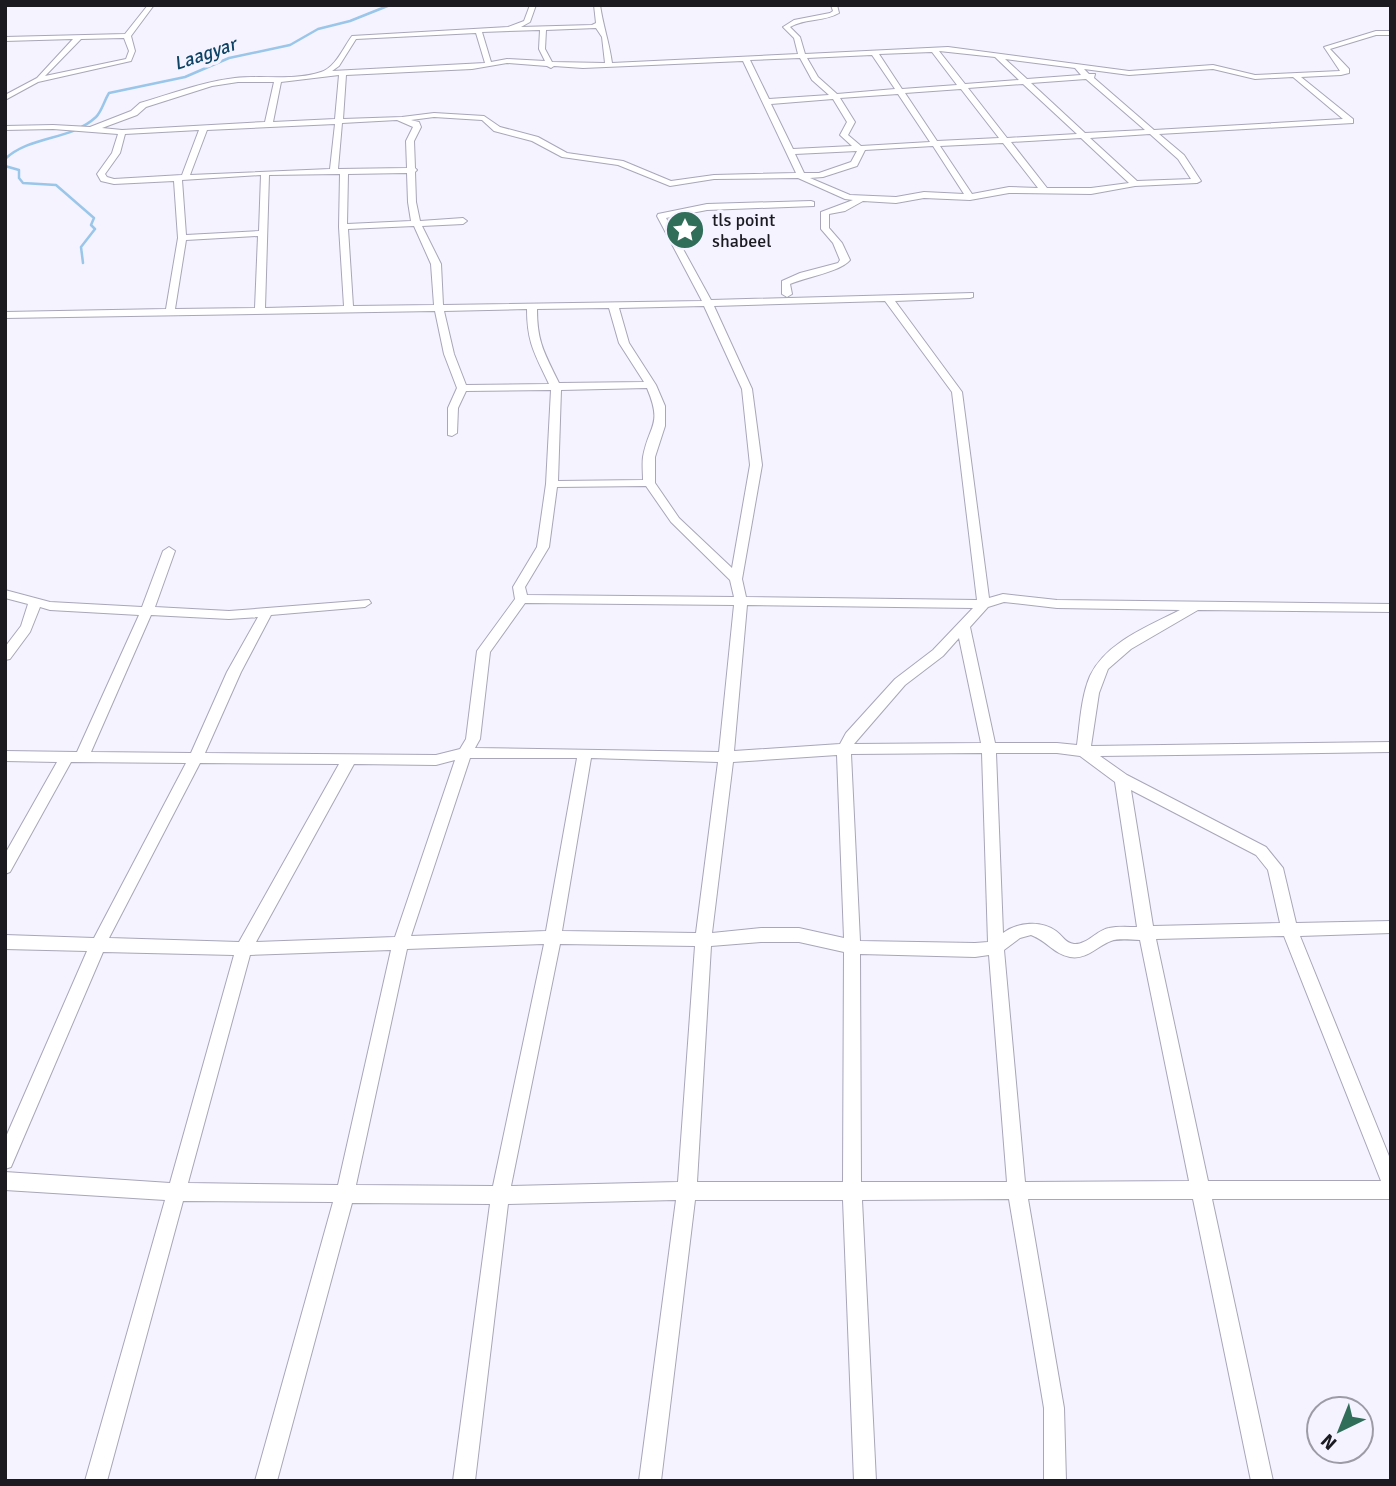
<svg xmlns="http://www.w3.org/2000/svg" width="1396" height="1486" font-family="Signika,sans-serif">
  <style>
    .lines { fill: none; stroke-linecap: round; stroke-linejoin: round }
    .stream { stroke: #99c6e9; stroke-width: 2.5 }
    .street-casing { stroke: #a8a6b8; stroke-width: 2 }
    .street { fill: #fff; fill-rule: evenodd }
    .labels { text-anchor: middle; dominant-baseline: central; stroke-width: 7; stroke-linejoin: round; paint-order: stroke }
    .far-poi-label { font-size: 18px; fill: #1b1a21; stroke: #f4f3ff; text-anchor: start }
    .far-water-label { font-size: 19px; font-style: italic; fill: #0d4465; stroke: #f4f3ff }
  </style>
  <rect width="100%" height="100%" fill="#f4f3ff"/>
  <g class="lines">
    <path class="stream" d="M5,159C31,135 70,141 96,117C102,111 104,101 109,93L185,77L229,58L290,45L318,29L350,21L390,5
      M5,166L19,170V178L23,183L56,185L94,218L91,225L95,229L81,247L83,263"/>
    <g class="street-casing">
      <path id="street" d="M148,5H154L131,36L135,51L131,61L38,82L5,100V95L37,78L73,39L5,41V37L125,34ZM124,38L129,51L126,59L45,76L81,39Z
        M530,5H536L530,22L521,27L592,25L596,23L594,5H600C603,26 609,41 612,63L798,54L794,38L783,27L794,20L830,13L833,11L831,5H837L839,13C824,22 805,18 790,27L800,37L805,54L948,47L1129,71L1213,65L1255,75L1340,71L1324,47L1376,31H1391V35H1376L1330,49L1349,69V73L1341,75L1301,77L1353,119V123L1159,134L1184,155L1201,181L1197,183L1135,186L1091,194L1009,193L970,200L924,198L896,203L863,201L845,211L829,214V228L842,243L850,260C840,272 806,277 790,284L792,294L787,297L782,294V281L800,273L838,263L840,260L833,243L821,229V212L853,200L845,199L798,178L714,179L670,186L618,165L562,157L532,141L494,131L482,120L434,117L411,120L419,122L421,127L414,141L415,168L417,170L415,172L416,202L420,221L463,218L467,221L463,224L422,226L441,264L443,305L702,301L657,216L658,214L707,204L811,201L814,202V206L707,210L666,218L711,300L973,293V297L970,298L895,301L962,392L989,598L1003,594L1057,600L1391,604V612L1198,610L1131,649L1108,669L1099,693L1091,746L1391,742V752L1100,756L1127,775L1266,847L1283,868L1296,923L1391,921V933L1300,936L1391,1161V1199H1212L1273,1481H1251L1193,1199H1028L1064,1408L1066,1481H1044V1408L1009,1199L862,1200L876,1481H854L843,1200H695L661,1481H639L676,1200L508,1204L475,1481H453L490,1204L352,1203L277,1481H255L333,1202L183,1201L107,1481H85L165,1200L5,1190V1172L170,1183L234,955L103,952L11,1167L5,1169V1139L87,951L5,949V935L94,938L186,763L71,762L10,872L5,874V854L57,762L5,761V751L77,752L139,615L50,610L40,607L30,632L10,659L5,660V647L21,626L28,604L5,598V590L50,602L142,607L163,551L169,547L175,551L155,607L229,611L369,600L371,603L365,607L271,615L241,672L205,753L436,755L460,749L466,739L477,651L515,599L513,587L537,547L546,484L551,390L466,391L458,408L457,433L452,436L448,435V408L457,388L444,354L435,311L5,318V312L166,309L178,238L174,181L114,184L101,181L97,174L112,153L118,134L53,129L5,130V126L53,125L90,127L131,111L140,103C171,94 202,82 235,78C263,75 294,81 321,72C336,67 343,48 352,36L508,27L524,21ZM596,28L602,37L605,63L552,62L545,49L546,30ZM540,30L539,49L545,61L507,59L491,62L482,32ZM476,33L485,63L332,71L339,66L356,39ZM939,51L995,57L1019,80L965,84ZM932,52L957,85L902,89L879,54ZM872,55L895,89L837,94L818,77L807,58ZM800,58L812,80L829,95L769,99L750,60ZM1005,59L1075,68L1081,75L1027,79ZM743,61L796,173L714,175L671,181L623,161L567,153L538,137L500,127L484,116L434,113L402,117L343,119L346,75L472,69L507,63L547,66L551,68L554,66L583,68ZM1084,69L1129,75L1213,69L1255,79L1293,77L1343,119L1154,130L1094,78L1095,74H1089ZM339,75L335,119L273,122L281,82ZM1086,79L1145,130L1085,133L1031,83ZM238,82H274L265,122L122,130L102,128L137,115L146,107L212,86ZM1023,84L1077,134L1007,138L968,88ZM961,89L999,138L937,141L905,93ZM898,94L930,142L861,146L848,135L855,122L840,98ZM833,99L847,122L840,135L852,146L793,149L771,104ZM397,120L413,127L406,141L407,168L338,169L342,123ZM335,124L330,169L190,175L207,130ZM199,130L182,175L114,179L107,177L105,174L120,153L125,134ZM1150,134L1178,159L1191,179L1137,181L1090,138ZM1081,138L1129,183L1091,188H1047L1011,142ZM1003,143L1038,188L1009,187L972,194L940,146ZM933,146L964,194L924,192L896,197L850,195L810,178L823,177L857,166L865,150ZM857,151L851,162L819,173H804L795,154ZM407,173L408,202L411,221L347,224L348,174ZM340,174L339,227L344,306L265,308L269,175ZM261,175L259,231L186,235L182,180ZM414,226L431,264L434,305L353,306L348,229ZM258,236L255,308L175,309L186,240ZM885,301L952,392L977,600L746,597L742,579L762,465L752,389L714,306ZM704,306L742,389L750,465L732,568L679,518L655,483V457L665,426V406L656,385L629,343L619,308ZM609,308L619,343L644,382L559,383C545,354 537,343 537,309ZM527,309C527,343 535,354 549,384L466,385L454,354L444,311ZM647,388C663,426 649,424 643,457C642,464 643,473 643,480L558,481L561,390ZM646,486L671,522L730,580L734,597L527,595L525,587L549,547L557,487ZM1004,602L1057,608L1180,610C1149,626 1106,642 1090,676C1081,697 1080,723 1077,745L1057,743H995L970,627L988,607ZM525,603L734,605L719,752L475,748L480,739L490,652ZM747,605L973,608L933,650L895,679L846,733L840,744L734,751ZM151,615L229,619L258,617L227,672L191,753L91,752ZM959,638L981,743L854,744L905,685L943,656ZM982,753L988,942L975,943L860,941L851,754ZM996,753H1057L1080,756L1115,782L1137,927C1128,927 1118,926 1109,928C1097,930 1087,945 1074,944C1065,943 1063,936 1056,931C1041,920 1018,922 1003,933ZM837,755L844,938L799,928H761L712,933L733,762ZM470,758H577L546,931L411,936ZM591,758L718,762L696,933L562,931ZM455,760L395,937L256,942L354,764L436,765ZM200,763L339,764L239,942L109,938ZM1131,790L1256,855L1268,870L1280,923L1153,926ZM1031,935C1047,941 1054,954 1070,957C1087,960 1097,946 1111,941C1119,938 1131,940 1140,940L1189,1181L1025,1182L1004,950L1020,938ZM1284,936L1381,1181H1208L1156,939ZM761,942H799L844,952L843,1182H697L711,946ZM544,944L493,1186L356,1185L407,949ZM560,944L695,946L678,1182L511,1186ZM391,950L338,1185L188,1183L250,955ZM860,954L975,957L989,955L1007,1182H861Z"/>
    </g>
    <use href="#street" class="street"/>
  </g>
  <defs>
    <g id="sight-disc" transform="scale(2.0125)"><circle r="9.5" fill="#316e5a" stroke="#f4f3ff"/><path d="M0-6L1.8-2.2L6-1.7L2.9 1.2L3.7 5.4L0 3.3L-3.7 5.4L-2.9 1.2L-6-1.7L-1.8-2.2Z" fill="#fff"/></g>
  </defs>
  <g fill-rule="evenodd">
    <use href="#sight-disc" x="685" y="230"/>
  </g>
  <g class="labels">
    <g class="far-poi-label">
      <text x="712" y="220">tls point<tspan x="712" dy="21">shabeel</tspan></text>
    </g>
    <g class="far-water-label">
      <text transform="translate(205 54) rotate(-19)">Laagyar</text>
    </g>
  </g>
  <rect width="1396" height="1486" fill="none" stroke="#1b1a21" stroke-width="14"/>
  <g transform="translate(1340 1430) rotate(223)"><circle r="33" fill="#f4f3ff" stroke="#9d9ca6" stroke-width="2"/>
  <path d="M0-5L12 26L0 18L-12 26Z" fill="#316e5a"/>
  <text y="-10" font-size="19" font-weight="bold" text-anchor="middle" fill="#1b1a21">N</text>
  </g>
</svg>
